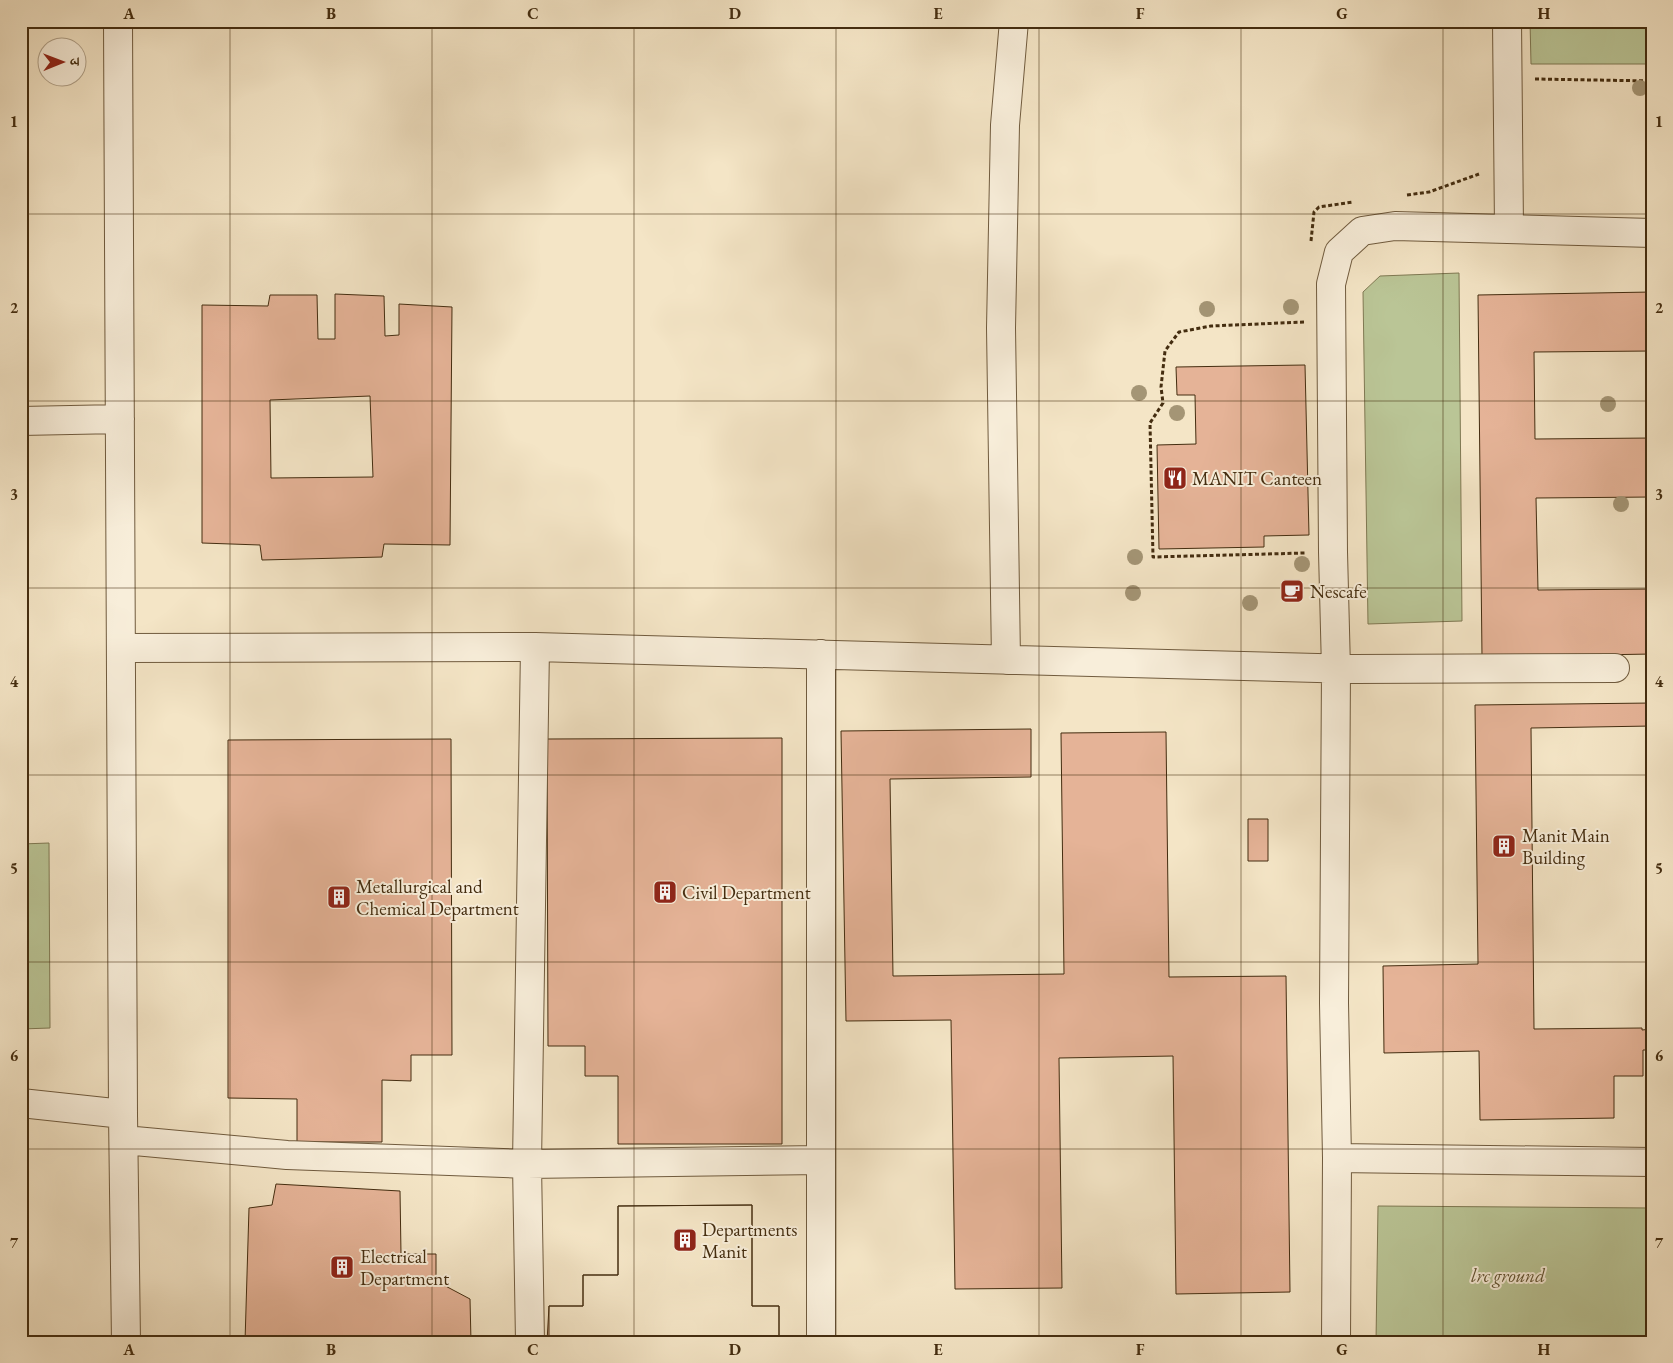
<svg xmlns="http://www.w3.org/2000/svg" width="1673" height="1363" font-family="'EB Garamond','Noto Serif Devanagari',serif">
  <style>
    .green { fill: #bac596; stroke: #7f7953 }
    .building { fill: #e5b397; stroke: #442d10; fill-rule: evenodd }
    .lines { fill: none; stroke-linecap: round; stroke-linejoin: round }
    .minor-casing { stroke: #705b3e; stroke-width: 30 }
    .path { stroke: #442d10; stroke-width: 3; stroke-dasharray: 4 2.5; stroke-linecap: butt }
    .minor { stroke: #f8eeda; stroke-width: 28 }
    .tree { fill: #a49575 }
    .grid { fill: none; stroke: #442d10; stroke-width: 1; stroke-opacity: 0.55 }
    .labels { text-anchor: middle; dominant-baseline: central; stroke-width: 4; stroke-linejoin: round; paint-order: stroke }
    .poi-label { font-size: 19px; fill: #442d10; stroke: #f8eeda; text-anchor: start }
    .park-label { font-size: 19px; font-style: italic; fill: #625332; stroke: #f8eeda }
    .neatline { fill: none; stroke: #442d10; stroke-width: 2 }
    .grid-label { font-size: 16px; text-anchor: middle; font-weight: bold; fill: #442d10 }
  </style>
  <rect width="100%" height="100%" fill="#f4e5c6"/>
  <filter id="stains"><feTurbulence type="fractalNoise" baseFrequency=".004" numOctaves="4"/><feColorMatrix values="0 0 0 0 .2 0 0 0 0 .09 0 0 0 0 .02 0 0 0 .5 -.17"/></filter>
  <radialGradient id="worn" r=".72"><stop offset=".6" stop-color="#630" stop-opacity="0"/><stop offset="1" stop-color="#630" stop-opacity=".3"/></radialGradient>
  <path class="green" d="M1530,21H1652V64H1531Z
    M1459,273L1462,621L1368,624L1363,292L1380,276Z
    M49,843L50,1028L21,1029V844Z
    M1378,1206L1652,1208V1342H1376Z"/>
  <path class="building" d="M1652,292V351L1534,352L1535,439L1652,438V497L1536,498L1538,590L1652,589V654L1482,657L1478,295Z
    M335,294L384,296L385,336L399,335V304L452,307L450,545L384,544L382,557L262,560L260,545L202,543V305L268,306L270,295H317L318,339H335ZM370,396L373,477L271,478L270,400Z
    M1305,365L1309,535L1264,536V547L1159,549L1157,445L1196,444L1195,395H1177L1176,367Z
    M1652,703V726L1531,728L1534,1029L1642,1028V1030L1652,1029V1050H1643V1076H1614V1118L1480,1120L1479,1051L1384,1053L1383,966L1478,964L1475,705Z
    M1031,729V777L890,779L893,976L1064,974L1061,733L1166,732L1169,977L1286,976L1290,1292L1176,1294L1173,1056L1059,1058L1062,1288L955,1289L951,1020L846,1021L841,731Z
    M782,738V1144H618V1076H585V1046H548L547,739Z
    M451,739L452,1055H411V1081L382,1080V1142H297V1099L228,1098V740Z
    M1248,819H1268V861H1248Z
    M276,1184L400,1191L401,1254H436V1281L470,1299L471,1342H245L249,1208L272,1205Z
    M752,1205V1306H779V1342H549V1306H583V1275H618V1206Z
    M752,1205V1306H779V1342H547L549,1306H583V1275H618V1206Z"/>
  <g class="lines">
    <g class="minor-casing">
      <path id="minor" d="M118,21L123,1114L126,1342
        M1507,21L1509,229
        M21,421L120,419
        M121,648L535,647L1355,669L1615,668
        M1006,660L1001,328L1005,125L1014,21
        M21,1103L123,1114
        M124,1140L287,1155L527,1164L821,1160
        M1337,1158L1652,1162
        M530,1342L527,1164L535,647
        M821,1342V654
        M1336,1342L1337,1158L1334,1003L1336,669L1333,552L1331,284L1339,252L1362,231L1395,226L1652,233"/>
    </g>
    <path class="path" d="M1535,79L1652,81
      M1407,195L1429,192L1479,174
      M1311,241L1314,212L1319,207L1353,202
      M1304,322L1211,326L1179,332L1165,351L1161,387L1163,403L1150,423L1153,557L1305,553"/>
    <use href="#minor" class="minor"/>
  </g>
  <g class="tree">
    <circle cx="1640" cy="88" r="8"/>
    <circle cx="1291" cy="307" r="8"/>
    <circle cx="1207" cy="309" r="8"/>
    <circle cx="1139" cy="393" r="8"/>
    <circle cx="1608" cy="404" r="8"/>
    <circle cx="1177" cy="413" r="8"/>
    <circle cx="1621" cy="504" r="8"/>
    <circle cx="1135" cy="557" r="8"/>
    <circle cx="1302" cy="564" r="8"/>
    <circle cx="1133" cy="593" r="8"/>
    <circle cx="1250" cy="603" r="8"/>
  </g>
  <path class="grid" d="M230,21V1342M432,21V1342M634,21V1342M836,21V1342M1039,21V1342M1241,21V1342M1443,21V1342M21,214H1652M21,401H1652M21,588H1652M21,775H1652M21,962H1652M21,1149H1652"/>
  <defs>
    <g id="restaurant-square" transform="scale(1.25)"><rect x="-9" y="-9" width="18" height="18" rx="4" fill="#8f2418" stroke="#f8eeda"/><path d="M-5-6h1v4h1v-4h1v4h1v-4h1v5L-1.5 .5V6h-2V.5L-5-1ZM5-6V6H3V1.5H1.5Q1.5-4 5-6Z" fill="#fff"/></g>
    <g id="cafe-square" transform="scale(1.25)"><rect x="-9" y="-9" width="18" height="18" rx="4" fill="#8f2418" stroke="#f8eeda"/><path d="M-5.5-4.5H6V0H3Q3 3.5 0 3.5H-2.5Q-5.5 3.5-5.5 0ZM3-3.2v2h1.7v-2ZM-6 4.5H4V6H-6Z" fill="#fff"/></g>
    <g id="building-square" transform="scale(1.25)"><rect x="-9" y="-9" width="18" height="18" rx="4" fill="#8f2418" stroke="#f8eeda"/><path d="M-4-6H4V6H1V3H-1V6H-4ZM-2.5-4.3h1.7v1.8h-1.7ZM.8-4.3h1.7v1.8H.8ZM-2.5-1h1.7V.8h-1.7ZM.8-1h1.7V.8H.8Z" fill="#fff"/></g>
  </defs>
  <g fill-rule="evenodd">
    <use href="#restaurant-square" x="1175" y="478"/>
    <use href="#cafe-square" x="1292" y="591"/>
    <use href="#building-square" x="1504" y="846"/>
    <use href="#building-square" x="665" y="892"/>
    <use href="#building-square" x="339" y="897"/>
    <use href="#building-square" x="685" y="1240"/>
    <use href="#building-square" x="342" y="1267"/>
  </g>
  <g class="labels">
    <g class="poi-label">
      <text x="1192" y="478">MANIT Canteen</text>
      <text x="1310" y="591">Nescafe</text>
      <text x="1522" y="835">Manit Main<tspan x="1522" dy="22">Building</tspan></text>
      <text x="356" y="886">Metallurgical and<tspan x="356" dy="22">Chemical Department</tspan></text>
      <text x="682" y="892">Civil Department</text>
      <text x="702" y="1229">Departments<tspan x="702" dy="22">Manit</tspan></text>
      <text x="360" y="1256">Electrical<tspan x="360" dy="22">Department</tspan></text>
    </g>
    <g class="park-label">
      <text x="1508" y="1275">lrc ground</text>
    </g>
  </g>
  <rect width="1673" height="1363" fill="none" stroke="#f4e5c6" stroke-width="55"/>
  <g transform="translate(62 62) rotate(89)"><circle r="24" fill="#f8eeda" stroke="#b0a189"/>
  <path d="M0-4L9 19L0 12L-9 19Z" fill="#8f2418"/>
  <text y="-8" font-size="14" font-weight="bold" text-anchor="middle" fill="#442d10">उ</text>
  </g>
  <rect x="28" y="28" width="1618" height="1308" class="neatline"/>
  <g class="grid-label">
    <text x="129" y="19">A</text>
    <text x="331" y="19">B</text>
    <text x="533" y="19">C</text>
    <text x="735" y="19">D</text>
    <text x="938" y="19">E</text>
    <text x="1140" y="19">F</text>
    <text x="1342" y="19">G</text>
    <text x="1544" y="19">H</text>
    <text x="14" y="127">1</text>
    <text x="1659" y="127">1</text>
    <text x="14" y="313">2</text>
    <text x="1659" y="313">2</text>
    <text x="14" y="500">3</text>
    <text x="1659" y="500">3</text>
    <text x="14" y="687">4</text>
    <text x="1659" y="687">4</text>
    <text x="14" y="874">5</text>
    <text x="1659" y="874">5</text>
    <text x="14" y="1061">6</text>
    <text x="1659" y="1061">6</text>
    <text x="14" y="1248">7</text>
    <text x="1659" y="1248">7</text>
    <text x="129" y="1355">A</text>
    <text x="331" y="1355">B</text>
    <text x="533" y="1355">C</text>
    <text x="735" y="1355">D</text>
    <text x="938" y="1355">E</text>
    <text x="1140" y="1355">F</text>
    <text x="1342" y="1355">G</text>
    <text x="1544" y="1355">H</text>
  </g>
  <rect width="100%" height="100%" filter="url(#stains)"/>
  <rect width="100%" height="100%" fill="url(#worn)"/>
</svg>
